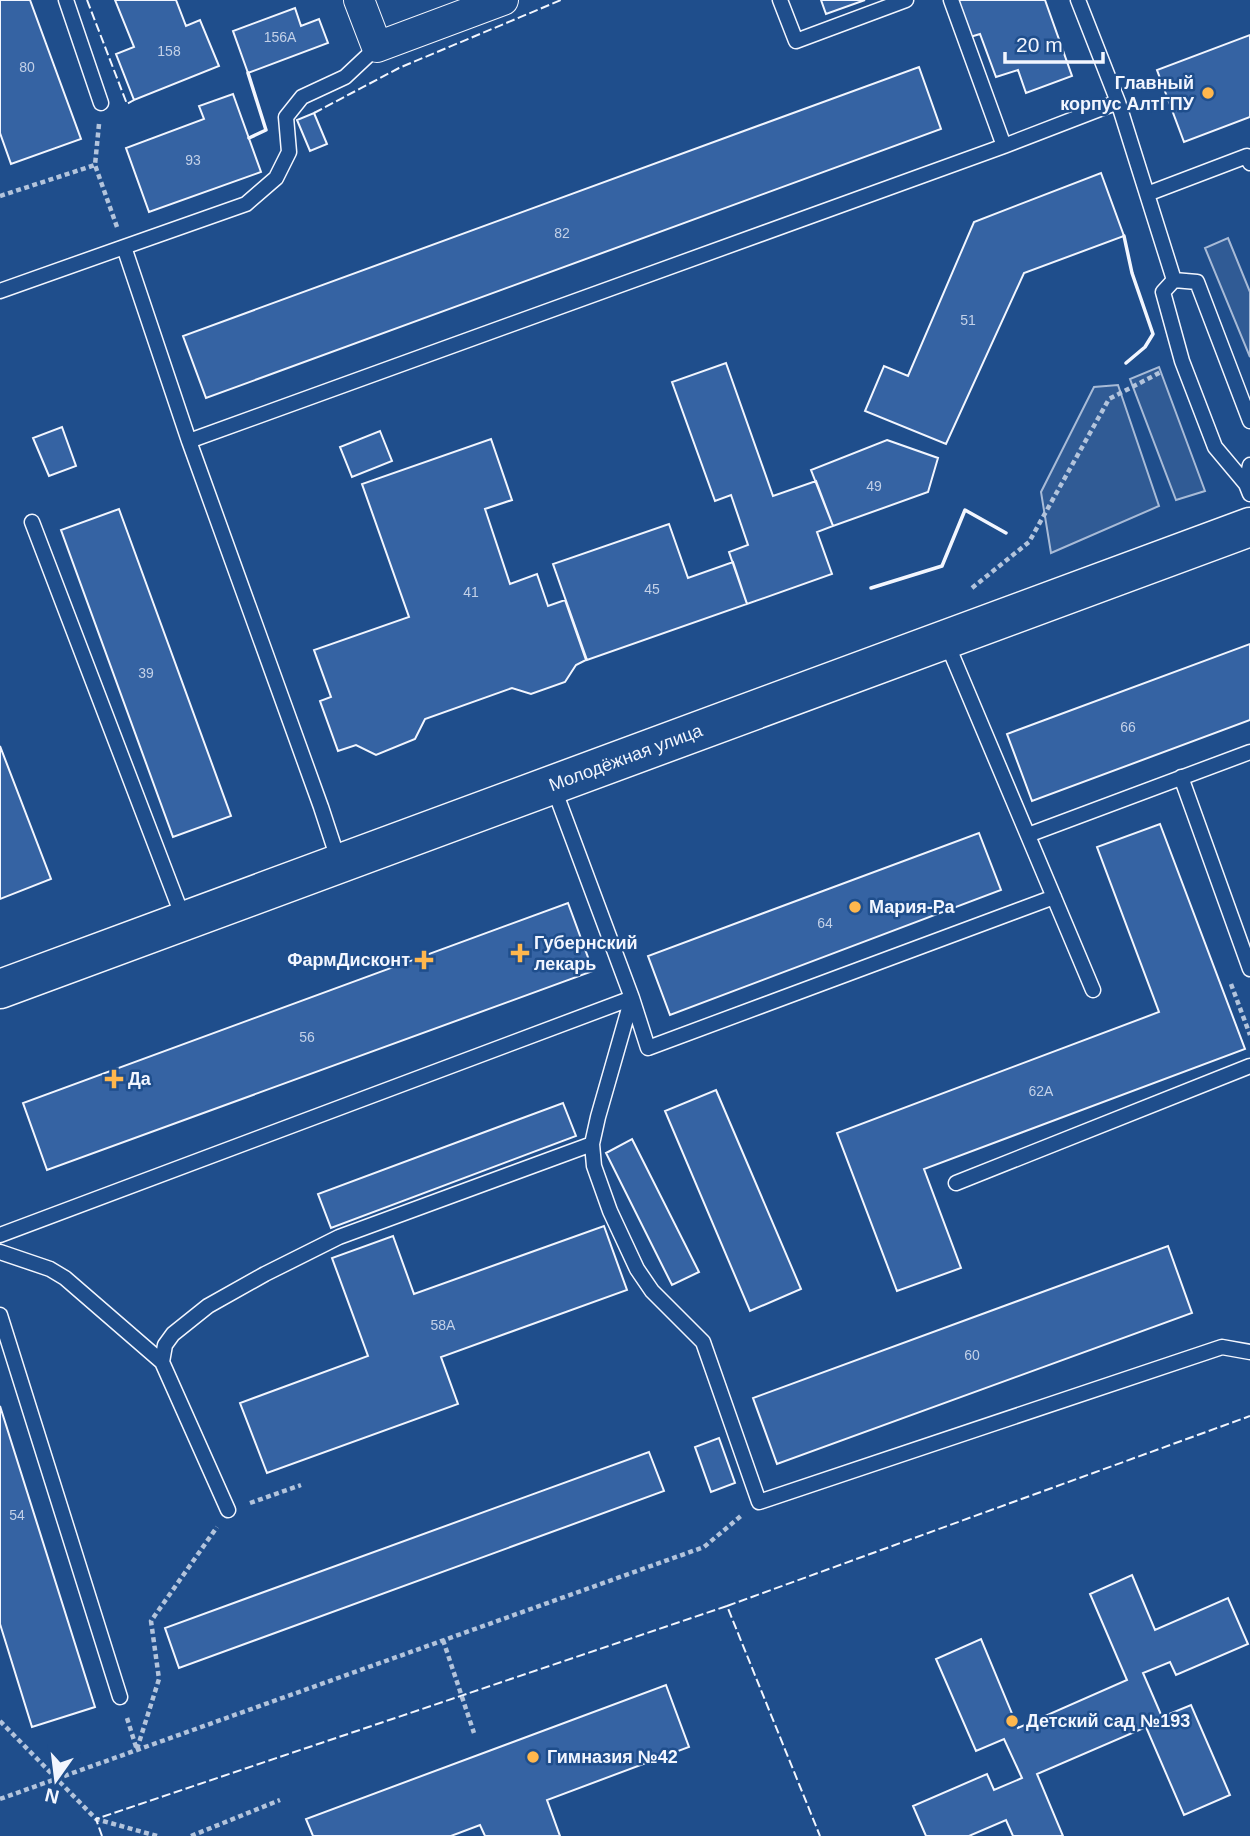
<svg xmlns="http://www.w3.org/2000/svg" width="1250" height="1836" font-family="Arial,sans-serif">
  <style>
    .built { fill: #305b95; stroke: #a8bbd7; stroke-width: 2 }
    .building { fill: #3563a3; stroke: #f2f6ff; stroke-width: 2 }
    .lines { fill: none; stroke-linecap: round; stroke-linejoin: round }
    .lane-casing { stroke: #f2f6ff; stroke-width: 17 }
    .street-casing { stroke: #f2f6ff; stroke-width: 32 }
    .secondary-casing { stroke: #f2f6ff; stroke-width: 41 }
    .path { stroke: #b3c4dc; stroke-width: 4.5; stroke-dasharray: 5 3.5; stroke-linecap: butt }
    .lane { stroke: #1f4e8c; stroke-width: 14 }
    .street { stroke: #1f4e8c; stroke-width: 30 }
    .secondary { stroke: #1f4e8c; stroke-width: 38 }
    .fence { stroke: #f2f6ff; stroke-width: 2; stroke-dasharray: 9 3.5; stroke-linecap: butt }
    .wall { stroke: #f2f6ff; stroke-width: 3.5 }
    .poi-dot { fill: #ffb74d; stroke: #1f4e8c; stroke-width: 2.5 }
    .labels { text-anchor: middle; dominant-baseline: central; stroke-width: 5; stroke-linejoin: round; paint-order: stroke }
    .number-label { font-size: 14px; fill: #c3d1e8 }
    .poi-label { font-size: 18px; font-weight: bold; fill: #f2f6ff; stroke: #1f4e8c; text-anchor: start }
    .street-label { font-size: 18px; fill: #f2f6ff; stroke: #1f4e8c }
  </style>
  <rect width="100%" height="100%" fill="#1f4e8c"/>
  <path class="built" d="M1228,238L1250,292V357L1205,248Z
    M1159,367L1205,491L1176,500L1130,379Z
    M1118,385L1159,506L1051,553L1041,492L1094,387Z"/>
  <path class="building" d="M0,0H30L81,139L11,164L0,133Z
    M115,0H176L186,26L200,20L219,66L134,100L116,54L134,47Z
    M821,0H865L826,14Z
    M956,0H1045L1072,76L1026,93L1018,70L996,77L980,34L970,37Z
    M295,8L301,26L319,19L328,43L248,73L233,31Z
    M1250,35V117L1184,142L1157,70Z
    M919,67L941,129L206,398L183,336Z
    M233,94L261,172L149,212L126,148L204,119L199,106Z
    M314,113L327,144L310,151L297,120Z
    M1101,173L1124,236L1024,273L946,444L865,411L884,366L908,376L974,222Z
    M726,363L773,496L816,481L833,526L817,532L832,574L747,604L729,552L748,545L731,495L715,501L672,382Z
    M62,427L76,466L49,476L33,438Z
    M380,431L392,461L352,477L340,447Z
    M491,439L512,500L485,509L510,584L537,574L548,606L565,600L586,660L576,665L565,682L531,694L512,688L425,719L415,739L376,755L356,745L338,751L320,701L331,697L314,650L409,617L362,484Z
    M887,440L938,458L928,492L833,526L811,470Z
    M119,509L231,816L173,837L61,530Z
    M669,524L688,578L733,562L747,604L587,660L553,564Z
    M1250,644V720L1032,801L1007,734Z
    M0,746L51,879L0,899Z
    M1160,824L1245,1049L924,1169L961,1268L897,1291L837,1133L1159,1012L1097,847Z
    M979,833L1001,890L670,1015L648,956Z
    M568,903L593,971L47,1170L23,1103Z
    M716,1090L801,1289L750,1311L665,1111Z
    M563,1103L576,1136L331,1228L318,1194Z
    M632,1139L699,1272L672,1285L606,1153Z
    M604,1226L627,1290L441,1357L458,1404L267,1473L240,1403L368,1356L332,1258L393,1236L414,1294Z
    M1168,1246L1192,1313L777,1464L753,1398Z
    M0,1406L95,1707L32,1727L0,1624Z
    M719,1438L735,1483L711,1492L695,1447Z
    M649,1452L664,1491L179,1668L165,1628Z
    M1132,1575L1155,1630L1228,1598L1248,1644L1176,1675L1170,1662L1143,1673L1162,1717L1191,1705L1230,1795L1184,1815L1146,1727L1037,1774L1063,1836H1013L1006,1820L969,1836H926L913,1806L987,1774L994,1790L1022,1778L1004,1739L976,1751L936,1659L981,1639L1018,1728L1127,1680L1090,1594Z
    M666,1685L689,1747L547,1800L560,1836H485L480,1825L451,1836H313L306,1819Z"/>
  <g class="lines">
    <g class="lane-casing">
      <path id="lane" d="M66,0L101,103
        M780,0L796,41L906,0
        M951,0L1004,146
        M1078,0L1118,102L1174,280L1163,292L1182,361L1215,447L1246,484L1250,494
        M1147,194L1247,156L1250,163
        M124,247L246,204L276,178L289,152L286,117L302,97L345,77L377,47
        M1174,280L1197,282L1250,421
        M0,291L124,247L189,441L321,807L339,862
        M189,441L1004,146L1118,102
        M1246,484L1250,465
        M32,522L184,920
        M946,641L1093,990
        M1181,777L1250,969
        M553,786L632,998L598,1117L592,1144L594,1166L610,1211L637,1269L652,1291L703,1342L759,1502L1222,1347L1250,1352
        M1028,835L1250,752
        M956,1183L1250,1066
        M0,1235L632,998L648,1048L1054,897
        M0,1252L50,1269L65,1278L162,1362
        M0,1315L120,1697
        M228,1510L162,1362L165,1345L173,1334L208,1306L265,1274L339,1237L592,1144"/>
    </g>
    <g class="street-casing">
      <path id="street" d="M359,0L377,47L503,0"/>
    </g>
    <g class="secondary-casing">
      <g id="secondary">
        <path id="s1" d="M0,989L1250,527"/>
      </g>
    </g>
    <path class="path" d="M99,124L95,165L117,227
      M0,196L95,165
      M972,588L1029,542L1109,399L1161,372
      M1231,984L1250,1035
      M250,1503L301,1485
      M443,1640L474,1733
      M127,1718L137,1750
      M0,1721L96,1819L157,1836
      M137,1749L159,1679L151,1621L217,1527
      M0,1799L704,1547L742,1515
      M191,1836L280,1800"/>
    <use href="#lane" class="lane"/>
    <use href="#street" class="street"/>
    <use href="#secondary" class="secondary"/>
    <path class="fence" d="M87,0L127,104L134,100
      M314,113L399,68L561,0
      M727,1606L1250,1416
      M102,1836L96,1819L727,1606L820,1836"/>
    <path class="wall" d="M248,73L266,130L249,138
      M1124,236L1132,273L1153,334L1145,347L1126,363
      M871,588L942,566L965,510L1006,533"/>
  </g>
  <g class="poi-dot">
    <circle cx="1208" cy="93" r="7"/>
    <circle cx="855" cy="907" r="7"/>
    <path d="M516.5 942.5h7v7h7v7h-7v7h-7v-7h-7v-7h7z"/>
    <path d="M420.5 949.5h7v7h7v7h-7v7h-7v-7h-7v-7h7z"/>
    <path d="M110.5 1068.5h7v7h7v7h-7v7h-7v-7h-7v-7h7z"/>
    <circle cx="1012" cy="1721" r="7"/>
    <circle cx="533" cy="1757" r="7"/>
  </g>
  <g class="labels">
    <g class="number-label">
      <text x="280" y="37">156А</text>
      <text x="169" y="51">158</text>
      <text x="27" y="67">80</text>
      <text x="193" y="160">93</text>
      <text x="562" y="233">82</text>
      <text x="968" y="320">51</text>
      <text x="874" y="486">49</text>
      <text x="652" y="589">45</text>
      <text x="471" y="592">41</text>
      <text x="146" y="673">39</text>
      <text x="1128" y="727">66</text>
      <text x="825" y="923">64</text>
      <text x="307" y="1037">56</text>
      <text x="1041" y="1091">62А</text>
      <text x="443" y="1325">58А</text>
      <text x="972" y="1355">60</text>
      <text x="17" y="1515">54</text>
    </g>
    <g class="poi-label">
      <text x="1194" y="83" text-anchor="end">Главный<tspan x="1194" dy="21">корпус АлтГПУ</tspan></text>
      <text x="869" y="907">Мария-Ра</text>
      <text x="534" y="943">Губернский<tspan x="534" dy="21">лекарь</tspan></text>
      <text x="410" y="960" text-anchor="end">ФармДисконт</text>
      <text x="128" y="1079">Да</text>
      <text x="1026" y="1721">Детский сад №193</text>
      <text x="547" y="1757">Гимназия №42</text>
    </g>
    <g class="street-label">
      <text stroke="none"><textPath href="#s1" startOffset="667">Молодёжная улица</textPath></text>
    </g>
  </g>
  <g transform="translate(56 1780) rotate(194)" stroke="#1f4e8c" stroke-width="5" paint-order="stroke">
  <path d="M0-5L12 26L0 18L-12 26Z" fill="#f2f6ff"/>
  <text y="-10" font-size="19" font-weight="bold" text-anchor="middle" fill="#f2f6ff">N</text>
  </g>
  <path d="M1005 52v10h98v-10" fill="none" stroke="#f2f6ff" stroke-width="3.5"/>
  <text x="1016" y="52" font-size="21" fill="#f2f6ff" stroke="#1f4e8c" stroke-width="5" paint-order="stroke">20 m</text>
</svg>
